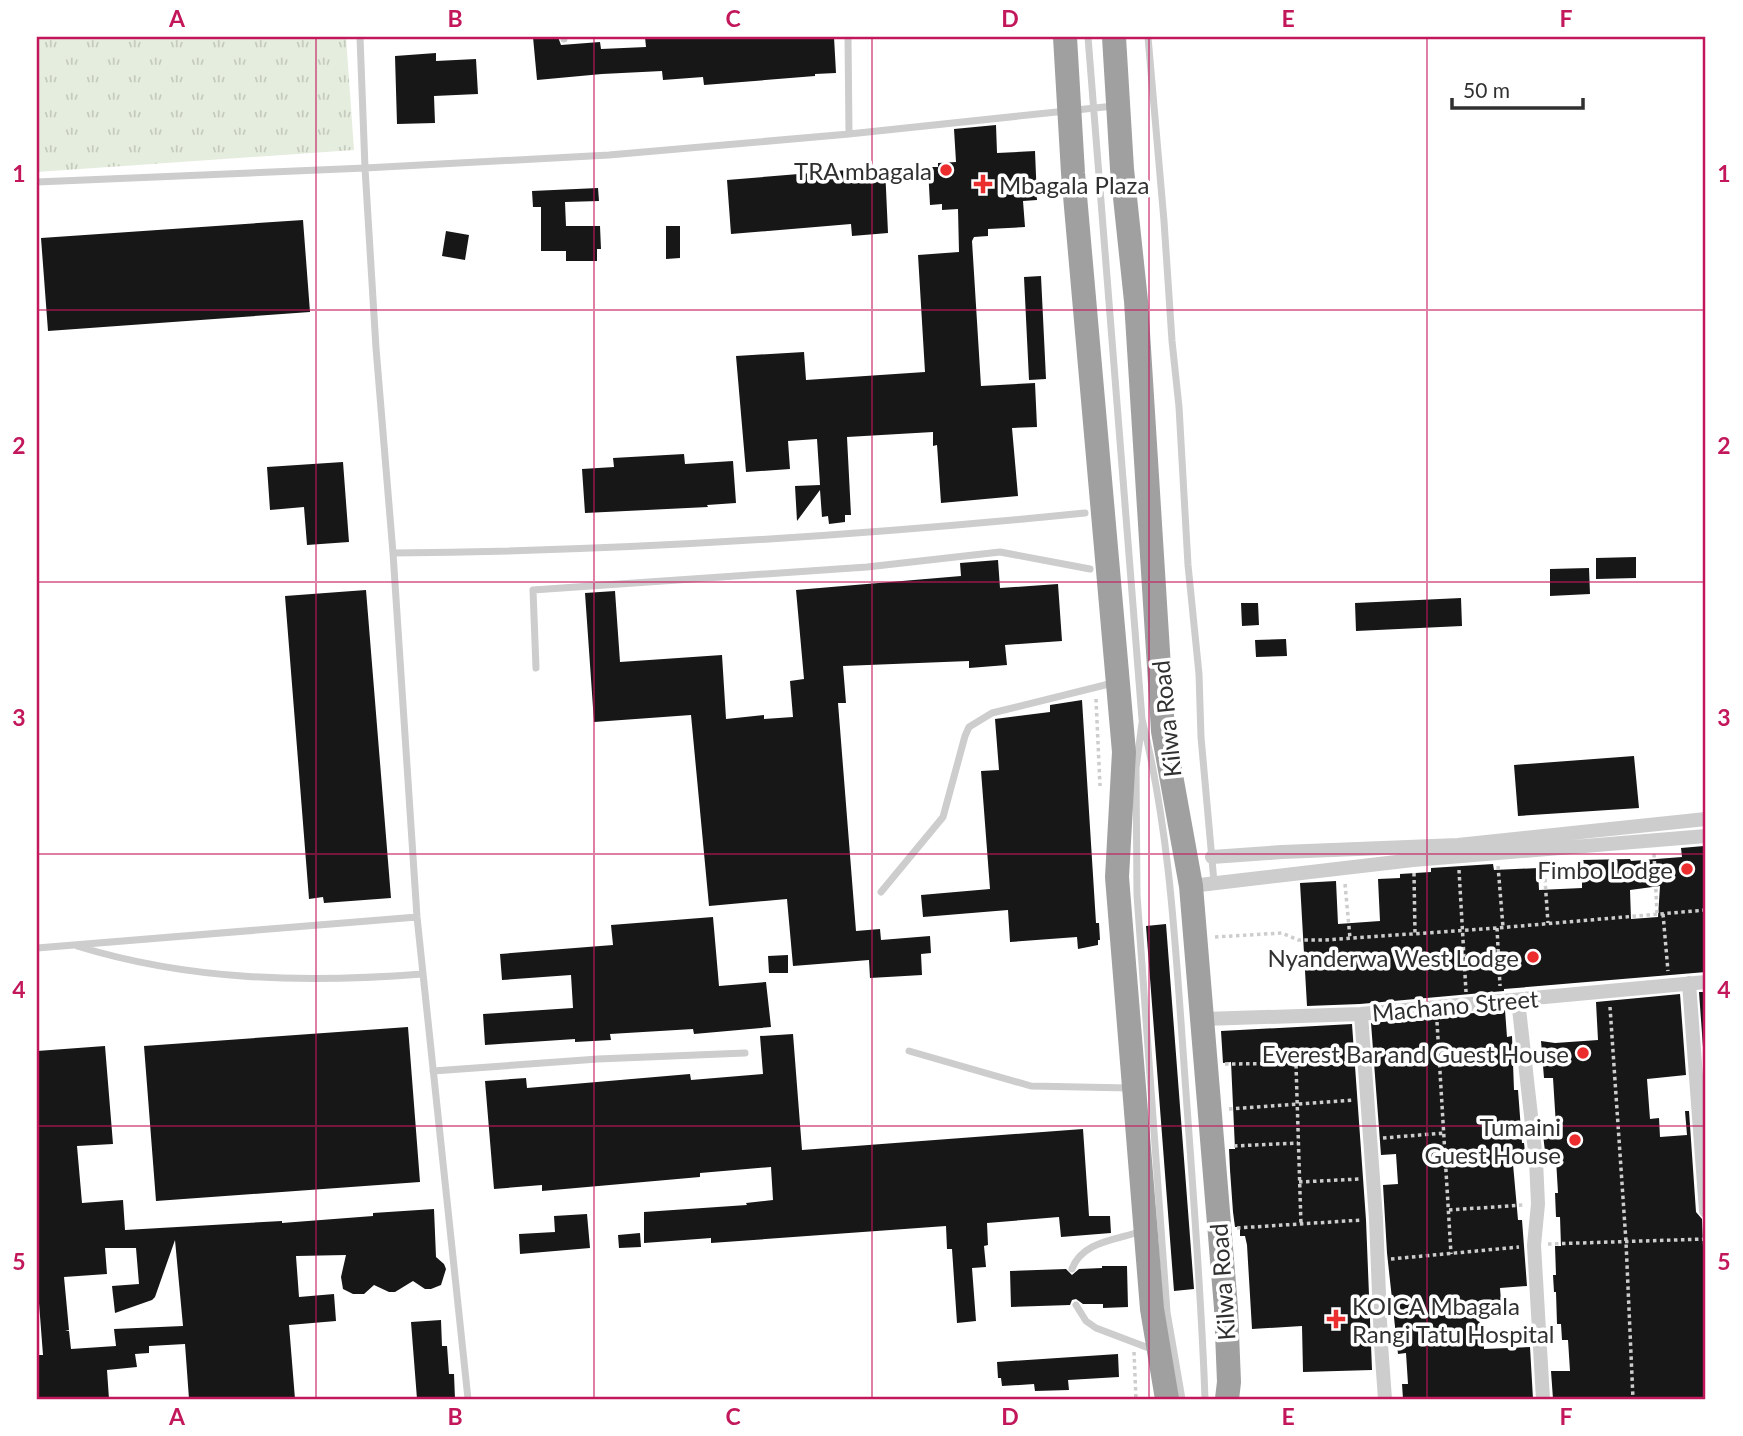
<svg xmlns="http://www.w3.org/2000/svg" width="1743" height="1436" font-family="Lato,sans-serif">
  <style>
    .grass { fill: url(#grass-tufts) }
    .building { fill: #171717; fill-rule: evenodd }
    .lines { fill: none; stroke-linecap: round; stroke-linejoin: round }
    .path { stroke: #cdcdcd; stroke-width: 3.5; stroke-dasharray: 3.5 3.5; stroke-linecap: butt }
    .service { stroke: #cdcdcd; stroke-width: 7 }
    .minor { stroke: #cdcdcd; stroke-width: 14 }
    .trunk { stroke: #a0a0a0; stroke-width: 24 }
    .grid { fill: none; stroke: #c2185b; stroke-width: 2; stroke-opacity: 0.55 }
    .poi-dot { fill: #ec2d2d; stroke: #fff; stroke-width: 2.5 }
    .labels { text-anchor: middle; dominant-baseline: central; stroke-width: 7; stroke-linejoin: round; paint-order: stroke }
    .poi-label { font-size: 24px; fill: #303030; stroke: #fff; text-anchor: end }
    .street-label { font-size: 24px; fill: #303030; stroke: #fff }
    .neatline { fill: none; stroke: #c2185b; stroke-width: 2.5 }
    .grid-label { font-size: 23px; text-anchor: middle; font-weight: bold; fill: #c2185b }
  </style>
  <defs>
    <pattern id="grass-tufts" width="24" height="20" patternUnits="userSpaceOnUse" patternTransform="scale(1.75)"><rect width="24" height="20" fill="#e5edde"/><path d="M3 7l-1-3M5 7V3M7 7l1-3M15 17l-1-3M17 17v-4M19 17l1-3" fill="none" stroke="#c5ccbf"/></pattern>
  </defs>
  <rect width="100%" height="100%" fill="#fff"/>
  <path class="grass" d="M37,37H346L354,150L37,172Z"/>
  <path class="building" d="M533,37H558L561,45L600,42L601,49L646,47L645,37H834L836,73L815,74V76L704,85L703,77L663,80L662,71L602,74L537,80Z
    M436,53V61L476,59L478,94L434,96L435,123L397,124L395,56Z
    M996,125L997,153L1035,151L1037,200L1023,201L1025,227L988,229V236L974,237L972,241L981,386L1035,383L1037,427L1012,428L1018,496L941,503L937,445L933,446V432L847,437L851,515H845V522L829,524L828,516L822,517L820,490L797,521L795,486L820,485L817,439L788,441L790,469L746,472L736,356L804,352L806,380L925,372L918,255L959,252L958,209L942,210V204L930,205L928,167H938V163L956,162L954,129Z
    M885,167L888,233L852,236L851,224L731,234L727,180Z
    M598,188L599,201L565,202L566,226H600L601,249H597V261H566V251H541V207H533L532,191Z
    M303,220L310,312L48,331L41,238Z
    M666,226H680V258L666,259Z
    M446,231L469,235L465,260L442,256Z
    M1041,276L1046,379L1029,380L1024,277Z
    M684,454L685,464L733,461L736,503L707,505L708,507L585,513L582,469L614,467L613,458Z
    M343,462L349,542L307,545L304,507L270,510L267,467Z
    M1636,557V578L1596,579V558Z
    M998,560L1000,588L1058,584L1062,641L1005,645L1007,665L969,668V661L843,666L846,703H838L856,931L880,929L881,940L930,936L931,953L921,954L922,975L870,978L869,960L793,966L787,899L709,906L691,715L594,722L585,593L615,591L620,662L722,655L726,719L764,715V719L793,717L790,681L804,679L796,590L961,576L960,563Z
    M1589,568L1590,594L1550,596V569Z
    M366,590L391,898L324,903L323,897L309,899L285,596Z
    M1461,598L1462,626L1356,631L1355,603Z
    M1241,603H1258L1259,625L1242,626Z
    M1286,639L1287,656L1256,657L1255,640Z
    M1082,700L1096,923H1099L1100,940H1098V945L1078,949L1077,937L1010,942L1008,910L923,917L921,895L990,889L981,771L999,770L995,719L1050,712V705Z
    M1634,756L1639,808L1518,816L1514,765Z
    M1704,846H1706V972L1504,989V991L1360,1004L1307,1006L1300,883L1336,881L1338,924L1380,921L1378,879L1400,878V874L1431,872V868L1493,864L1494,870L1538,868L1539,890L1582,888V860L1630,859L1631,861L1682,857L1681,848ZM1660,886L1658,917L1631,919L1630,890Z
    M713,917L719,986L766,982L771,1027L694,1034L693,1029L610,1034L611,1040L575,1042V1039L485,1045L483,1014L573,1008L571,975L502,980L500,954L613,945L611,925Z
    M1166,924L1194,1289L1174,1291L1146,926Z
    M788,955V973H769L768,956Z
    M1699,992H1706V1061H1704Z
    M1680,994L1686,1075L1647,1079L1650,1119L1659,1118L1660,1137L1687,1135L1685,1111H1689L1696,1212L1702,1219L1703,1247H1706V1399H1553L1551,1371H1570L1568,1340H1562L1561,1324H1557L1556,1292H1554L1553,1275H1556L1555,1246H1561L1560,1217H1556L1555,1193H1558L1556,1159L1546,1160L1542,1126H1556L1553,1078H1544L1541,1041L1555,1043L1598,1040L1596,1002Z
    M1505,1010L1507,1037L1512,1036L1514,1090H1518L1522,1143H1524L1526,1161L1513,1164L1518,1220H1522L1527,1286L1500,1288L1501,1301L1478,1302L1481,1336H1484V1349L1530,1347L1533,1399H1403L1402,1384H1408L1406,1353L1398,1354L1387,1253L1383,1185L1398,1184L1396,1154L1381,1155L1371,1023Z
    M1352,1024L1366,1220L1372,1370L1303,1372L1302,1326L1252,1329L1247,1245L1245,1236H1240V1227H1235L1233,1212L1230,1170L1229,1149H1235L1231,1062L1223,1063L1221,1031Z
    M408,1027L420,1182L156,1201L144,1046Z
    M793,1034L802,1150L1083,1129L1089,1216H1110L1111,1233L1061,1237L1059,1217L987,1223L988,1245L984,1246L986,1267L972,1268L976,1321L957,1323L952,1249H947L946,1226L711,1243V1238L644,1243V1212L747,1205L746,1203L773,1200L771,1167L700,1173V1177L542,1191V1185L494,1189L485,1081L526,1078L527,1088L690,1074L691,1080L763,1074L760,1036Z
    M105,1046L113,1144L77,1146L82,1203L123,1200L125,1230L282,1221V1223L373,1216V1213L434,1209L436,1257L444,1264L446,1269L441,1285L431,1289H425L413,1281L395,1292H389L374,1285L364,1294H353L343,1289L341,1277L346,1255L296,1256L299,1297L334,1294L336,1321L289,1325L295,1399H189L185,1344L149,1346V1353L135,1354L137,1367L107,1370L109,1399H37V1355H43L37,1277V1051ZM175,1240L183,1326L114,1329L116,1346L71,1349L69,1331H65L69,1330L64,1277L107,1274L105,1248H136L139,1284L112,1286L115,1313L152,1300L155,1297Z
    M587,1214L590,1248L520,1254L519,1234L555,1232L554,1216Z
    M640,1233L641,1247L619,1248L618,1235Z
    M1102,1266H1127L1128,1307L1103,1308V1304H1083L1076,1299L1072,1300L1070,1305L1011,1307L1010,1271L1066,1269L1072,1275L1079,1269L1102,1268Z
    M441,1320L442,1346H447L449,1374H454L455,1399H417L411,1322Z
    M1118,1354L1119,1377L1068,1380L1069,1390L1035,1391L1034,1384L1002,1386L1001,1378H998L997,1362Z"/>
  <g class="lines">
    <path class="path" d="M1096,699L1100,786
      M1654,854L1657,913
      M1544,865L1548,923
      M1498,866L1503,927
      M1459,870L1466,992
      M1414,873L1415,933
      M1345,884L1350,938
      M1663,914L1668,971
      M1497,928L1500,986
      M1215,937L1282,933L1298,940H1325L1497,928L1706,910
      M1610,1007L1626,1242L1633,1399
      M1437,1022L1451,1254
      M1225,1064L1351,1063
      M1296,1065L1301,1225
      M1229,1109L1354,1100
      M1383,1138L1444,1133
      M1234,1146L1298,1143
      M1299,1182L1360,1179
      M1449,1210L1524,1205
      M1237,1228L1362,1220
      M1548,1244L1706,1239
      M1391,1259L1519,1247
      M1134,1352L1136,1399"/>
    <path class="service" d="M360,37L365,168L376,348L393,553L417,917L468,1399
      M564,37V39
      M848,37L849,134
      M1088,37L1142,719C1169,828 1175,939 1183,1050C1191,1167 1201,1283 1205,1399
      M1148,37L1164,221L1172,341L1179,407L1188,565L1199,674L1201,737L1214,882
      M37,182L365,168L609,155L849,134L1114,106
      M393,553C625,551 855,536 1085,513
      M536,668L533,590L867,567L1000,552L1090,569
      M1142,723L1136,768L1137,895L1167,1312L1182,1399
      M881,892L943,817L965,736L969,727L992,713L1113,683
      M77,946C190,981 306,983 423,974
      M37,948L417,917
      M909,1051L1031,1086L1129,1088
      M433,1071L598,1059L745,1053
      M1072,1269C1082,1241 1117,1240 1142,1231
      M1076,1305L1086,1321L1096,1328L1154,1350"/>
    <path class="minor" d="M1212,857L1282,852L1458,845L1706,819
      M1191,886L1413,860L1706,836
      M1689,983L1706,1211
      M1518,1000L1536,1160L1538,1204L1534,1245L1543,1399
      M1361,1014L1376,1219L1381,1344L1385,1399
      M1203,1019L1361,1014L1706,982"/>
    <path class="trunk" d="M1065,37L1073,173L1124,752L1117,877L1152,1309L1167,1399
      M1114,37L1122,169L1136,301L1163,731L1191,886L1226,1308L1229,1382L1227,1399"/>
  </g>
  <path class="grid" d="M316,37V1399M594,37V1399M872,37V1399M1149,37V1399M1427,37V1399M37,310H1706M37,582H1706M37,854H1706M37,1126H1706"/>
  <g class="poi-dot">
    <circle cx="946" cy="170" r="7"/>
    <path d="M979.5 173.5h7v7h7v7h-7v7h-7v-7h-7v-7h7z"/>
    <circle cx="1687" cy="869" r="7"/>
    <circle cx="1533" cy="957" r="7"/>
    <circle cx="1583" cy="1053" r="7"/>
    <circle cx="1575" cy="1140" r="7"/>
    <path d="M1332.5 1308.5h7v7h7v7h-7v7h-7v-7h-7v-7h7z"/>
  </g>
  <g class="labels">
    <g class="poi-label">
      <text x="932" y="170">TRA mbagala</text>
      <text x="999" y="184" text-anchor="start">Mbagala Plaza</text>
      <text x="1673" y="869">Fimbo Lodge</text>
      <text x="1519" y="957">Nyanderwa West Lodge</text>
      <text x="1569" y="1053">Everest Bar and Guest House</text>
      <text x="1561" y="1126">Tumaini<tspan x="1561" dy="28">Guest House</tspan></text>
      <text x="1352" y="1305" text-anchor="start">KOICA Mbagala<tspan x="1352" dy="28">Rangi Tatu Hospital</tspan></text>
    </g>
    <g class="street-label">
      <text transform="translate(1166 719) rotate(-96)">Kilwa Road</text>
      <text transform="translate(1455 1005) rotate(-5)">Machano Street</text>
      <text transform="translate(1222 1282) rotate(-94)">Kilwa Road</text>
    </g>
  </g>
  <rect width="1743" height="1436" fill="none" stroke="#ffffff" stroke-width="77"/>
  <path d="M1452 98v10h131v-10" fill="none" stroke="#303030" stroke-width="3.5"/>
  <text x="1463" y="98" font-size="21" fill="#303030" stroke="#ffffff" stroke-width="5" paint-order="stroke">50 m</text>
  <rect x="38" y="38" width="1666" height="1360" class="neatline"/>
  <g class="grid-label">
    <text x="177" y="27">A</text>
    <text x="455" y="27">B</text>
    <text x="733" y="27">C</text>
    <text x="1010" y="27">D</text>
    <text x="1288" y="27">E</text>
    <text x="1566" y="27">F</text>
    <text x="19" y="182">1</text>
    <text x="1724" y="182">1</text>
    <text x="19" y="454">2</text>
    <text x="1724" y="454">2</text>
    <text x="19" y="726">3</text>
    <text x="1724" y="726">3</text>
    <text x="19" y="998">4</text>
    <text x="1724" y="998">4</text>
    <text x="19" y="1270">5</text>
    <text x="1724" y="1270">5</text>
    <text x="177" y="1425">A</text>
    <text x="455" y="1425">B</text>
    <text x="733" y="1425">C</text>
    <text x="1010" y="1425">D</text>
    <text x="1288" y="1425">E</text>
    <text x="1566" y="1425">F</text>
  </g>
</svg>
